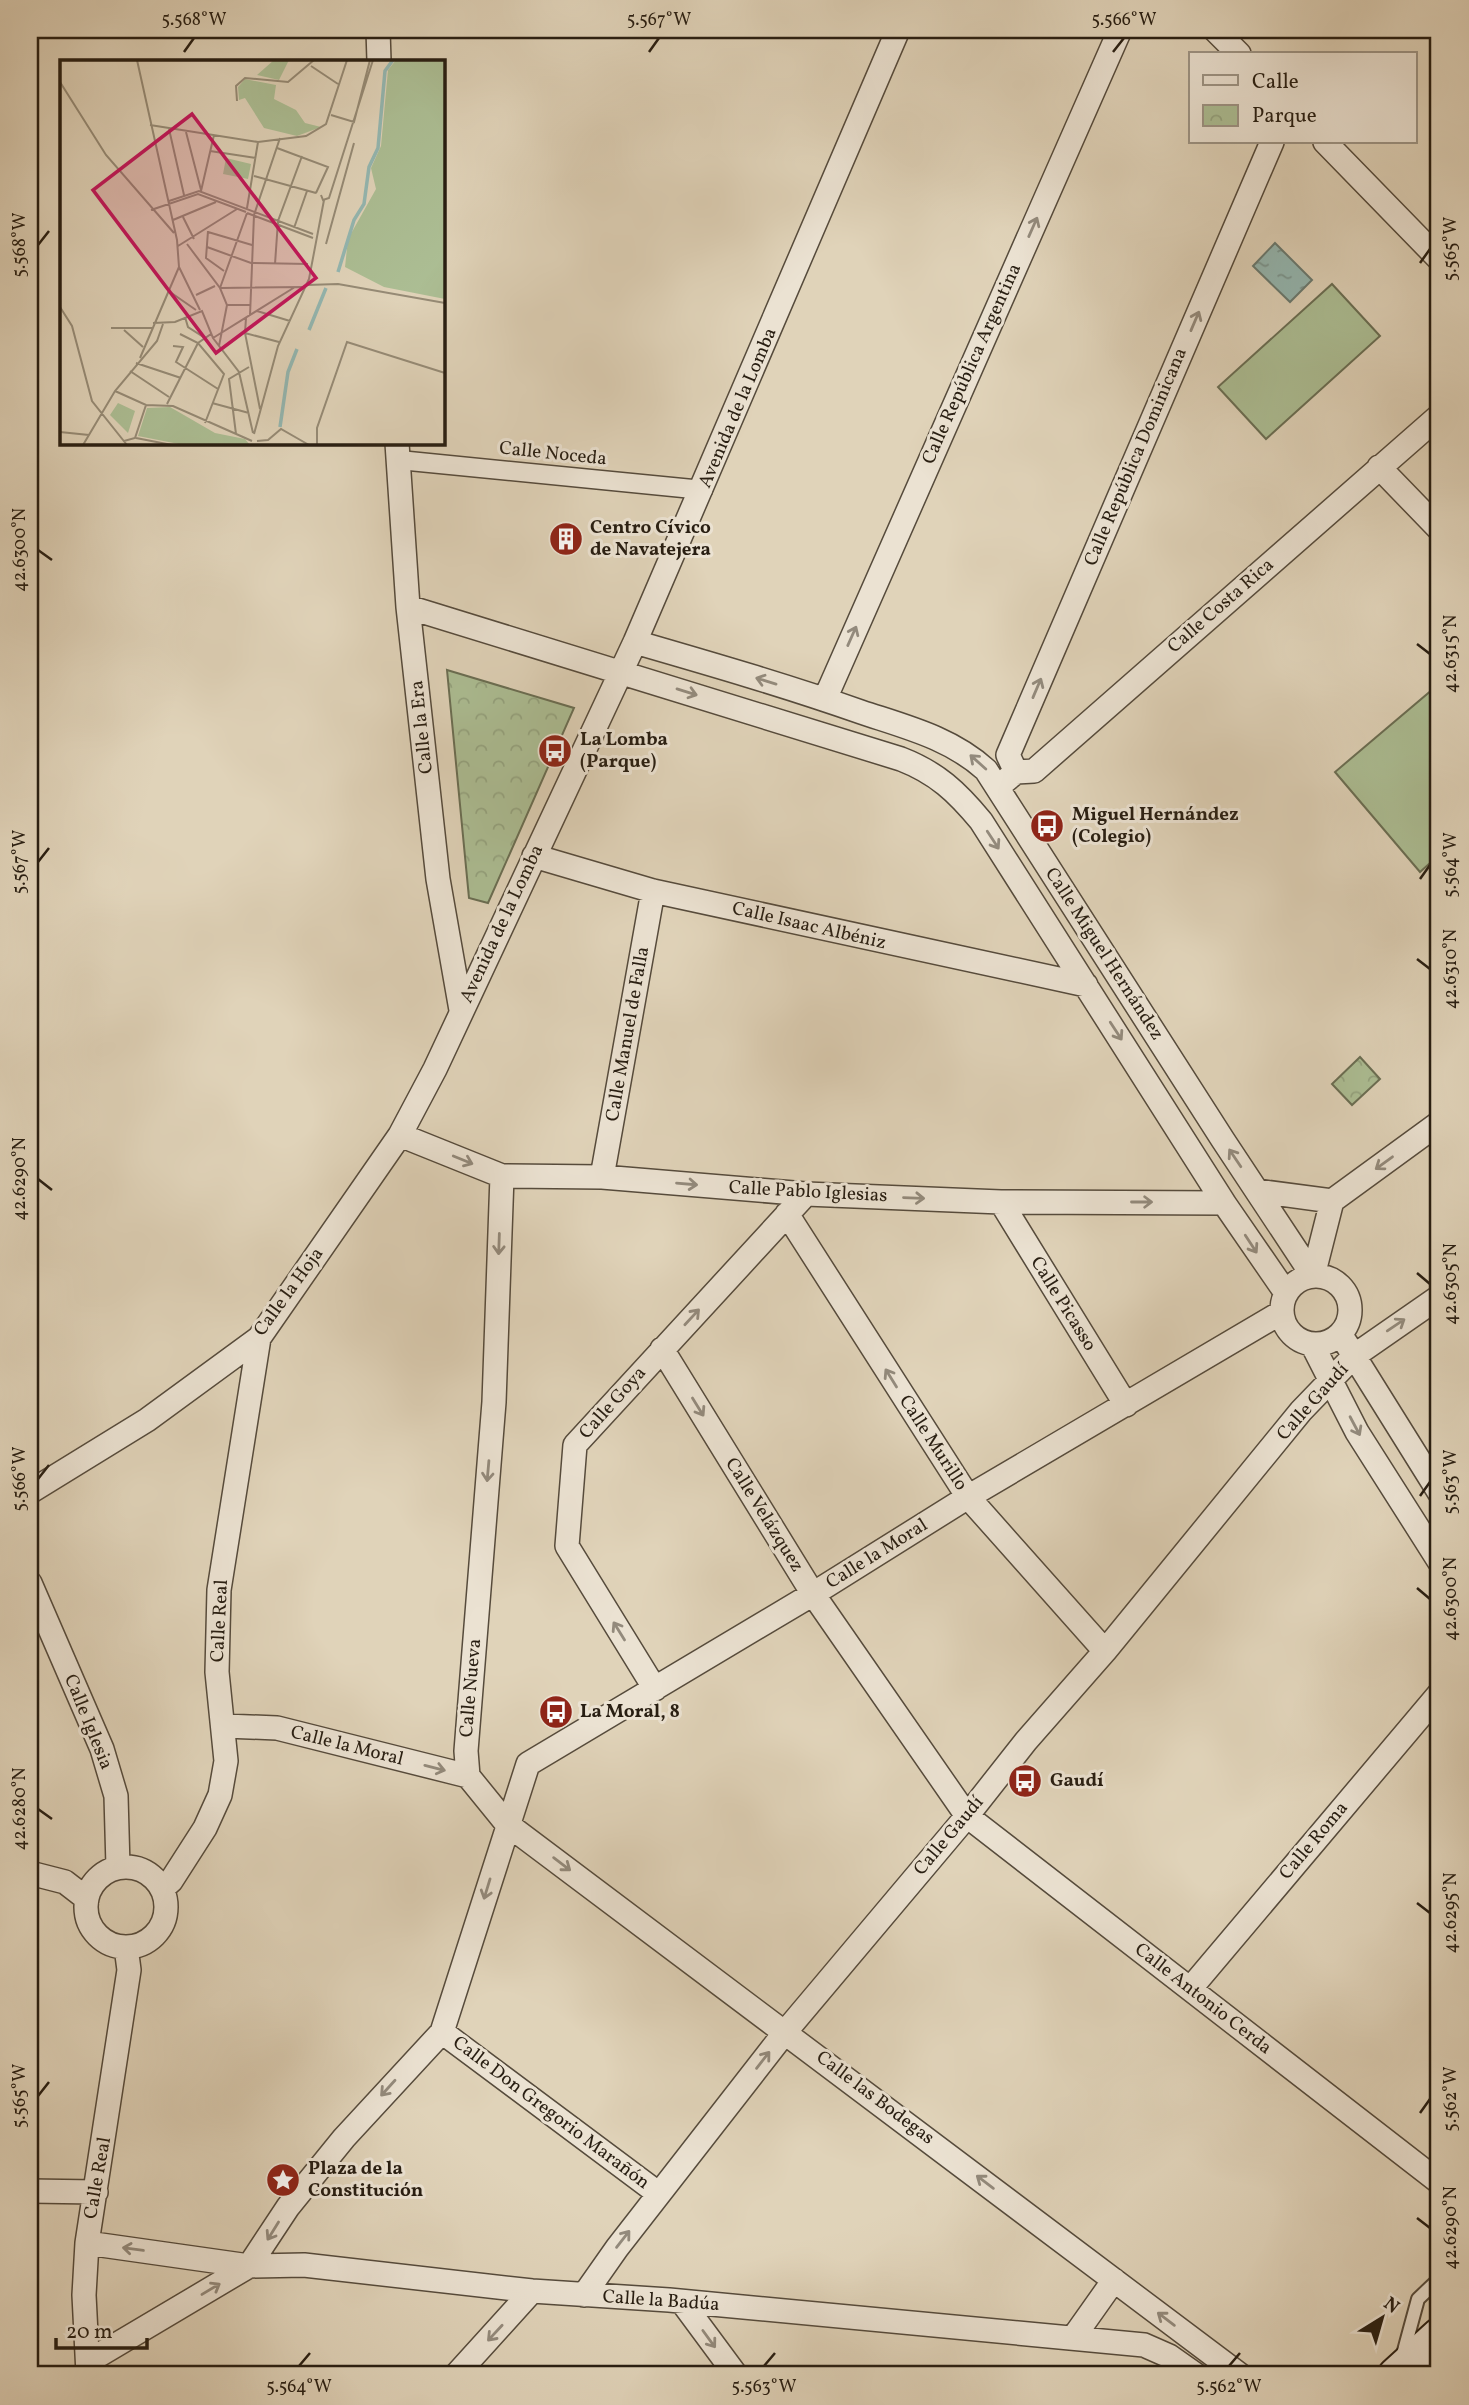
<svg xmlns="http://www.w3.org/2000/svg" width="1469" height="2405" font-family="Vollkorn,serif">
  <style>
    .grass { fill: #acbe94; stroke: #6a6e53; stroke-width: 2 }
    .park { fill: url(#park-crowns); stroke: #6a6e53; stroke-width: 2 }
    .water { fill: url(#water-ripples); stroke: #697a71; stroke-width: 2 }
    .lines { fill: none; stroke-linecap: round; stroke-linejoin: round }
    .service-casing { stroke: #564b3c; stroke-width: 16 }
    .pedestrian-casing { stroke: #564b3c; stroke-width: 21 }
    .minor-casing { stroke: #564b3c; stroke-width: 26 }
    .secondary-casing { stroke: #281e12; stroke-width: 37 }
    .service { stroke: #ebe2d2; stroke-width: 12 }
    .pedestrian { stroke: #ebe2d2; stroke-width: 18 }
    .minor { stroke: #ebe2d2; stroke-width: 23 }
    .secondary { stroke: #ebe2d2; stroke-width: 33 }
    .oneway { stroke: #938a7c }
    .ticks { fill: none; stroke: #281e12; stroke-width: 2.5 }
    .labels { text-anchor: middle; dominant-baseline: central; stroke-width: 6; stroke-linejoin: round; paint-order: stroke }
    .street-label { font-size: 19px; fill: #281e12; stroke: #ebe2d2 }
    .poi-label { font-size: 19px; font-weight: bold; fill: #281e12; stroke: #ebe2d2; text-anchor: start }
    .inset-river { fill: none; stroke: #94b7b1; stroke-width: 3.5 }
    .inset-road { fill: none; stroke: #968b76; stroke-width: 2 }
    .view { fill: #c2185b; fill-opacity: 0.15; stroke: #c2185b; stroke-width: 3.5 }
    .inset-edge { fill: none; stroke: #281e12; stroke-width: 3.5 }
    .neatline { fill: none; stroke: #281e12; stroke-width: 2.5 }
    .ticks-label { font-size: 18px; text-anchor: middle; fill: #281e12 }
  </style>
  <defs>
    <pattern id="park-crowns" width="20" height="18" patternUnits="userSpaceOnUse" patternTransform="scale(1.75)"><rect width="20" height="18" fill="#acbe94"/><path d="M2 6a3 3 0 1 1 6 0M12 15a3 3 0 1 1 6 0" fill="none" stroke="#94a37f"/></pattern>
    <pattern id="water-ripples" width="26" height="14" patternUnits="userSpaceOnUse" patternTransform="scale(1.75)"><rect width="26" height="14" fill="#94b7b1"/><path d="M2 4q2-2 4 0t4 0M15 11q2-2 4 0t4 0" fill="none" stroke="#79948f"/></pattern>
  </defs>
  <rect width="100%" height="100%" fill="#e0d3b9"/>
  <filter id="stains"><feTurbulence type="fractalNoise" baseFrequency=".00286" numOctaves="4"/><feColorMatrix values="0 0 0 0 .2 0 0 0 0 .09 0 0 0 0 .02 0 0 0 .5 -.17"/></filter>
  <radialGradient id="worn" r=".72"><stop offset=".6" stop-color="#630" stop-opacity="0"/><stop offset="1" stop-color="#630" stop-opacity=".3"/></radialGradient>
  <path class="grass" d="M1332,284L1380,336L1266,439L1218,387Z
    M1439,684V855L1420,872L1335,772Z"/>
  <path class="park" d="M447,670L574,708L488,903L469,898Z
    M1360,1057L1380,1079L1352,1105L1332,1084Z"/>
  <path class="water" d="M1275,243L1312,280L1290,302L1253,266Z"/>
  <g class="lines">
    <g class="service-casing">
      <path id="service" d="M1402,2358L1418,2299L1439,2279"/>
    </g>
    <g class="pedestrian-casing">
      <path id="pedestrian" d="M399,460L703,490"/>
    </g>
    <g class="minor-casing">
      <path id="minor" d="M378,30L379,61
        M1215,30L1239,54
        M1325,142L1439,259
        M397,443L408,607L438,879L461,1010
        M1379,467L1439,529
        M408,607L901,759C937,773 957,792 981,821L1224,1203L1286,1293
        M635,642C711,664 787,686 861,712C906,727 951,738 986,770L1223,1140L1313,1276
        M825,699L1120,30
        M1016,772L1008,755L1272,142
        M1005,781L1016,772L1034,771L1439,416
        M534,856L653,891L1086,985
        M400,1135L502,1176L602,1177L806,1194L1001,1202L1224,1203
        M502,1176L494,1402L466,1751L468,1776L507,1824L1240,2375
        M602,1177L653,891
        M1257,1191L1332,1201
        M1001,1202L1126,1405
        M787,1214L968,1497L1105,1651
        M1313,1276L1332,1201L1439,1123
        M1282 1310a34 34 0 1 1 68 0a34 34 0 1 1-68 0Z
        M1346,1343L1439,1492
        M1312,1344L1357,1432L1439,1561
        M662,1349L813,1594L967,1816L1439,2182
        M30,1492L147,1420L259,1338L400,1135L435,1069L635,642L898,30
        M30,1583L102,1749L116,1796L118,1867
        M655,1689L567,1546L575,1445L806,1194
        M225,1726L277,1728L468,1776
        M86 1907a40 40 0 1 1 80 0a40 40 0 1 1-80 0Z
        M30,1873L65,1882L87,1899
        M162,1889L171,1881L205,1828L220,1795L226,1761L217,1672L219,1590L259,1338
        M1190,1989L1439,1694
        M442,2032L659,2194
        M30,2191L96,2192
        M87,2243L249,2266L304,2265L532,2291L669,2300L1144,2345L1169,2356L1196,2375
        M584,2295L617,2248L786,2031L967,1816L1026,1741L1105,1651L1301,1411L1354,1356L1439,1297
        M682,2302L736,2375
        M1073,2338L1114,2280
        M89,2361L249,2266L288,2207L344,2138L442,2032L528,1764L813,1594L968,1497L1282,1312
        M88,2374L84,2295L87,2243L129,1970L126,1947
        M456,2375L532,2291"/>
    </g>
    <g class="secondary-casing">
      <path id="secondary" d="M1395,2375L1439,2335"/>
    </g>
    <use href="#service" class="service"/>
    <use href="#pedestrian" class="pedestrian"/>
    <use href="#minor" class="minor"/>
    <use href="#secondary" class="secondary"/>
  </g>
  <defs><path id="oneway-shaft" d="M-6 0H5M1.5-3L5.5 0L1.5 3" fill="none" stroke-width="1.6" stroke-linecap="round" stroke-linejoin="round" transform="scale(1.75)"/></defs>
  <g class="oneway">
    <use href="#oneway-shaft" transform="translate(1033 227) rotate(-66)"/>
    <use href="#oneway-shaft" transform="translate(1195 321) rotate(-67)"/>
    <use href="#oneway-shaft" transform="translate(852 636) rotate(-66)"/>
    <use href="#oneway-shaft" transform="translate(766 681) rotate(-163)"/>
    <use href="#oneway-shaft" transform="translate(1037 688) rotate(-67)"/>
    <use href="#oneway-shaft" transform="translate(687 692) rotate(17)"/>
    <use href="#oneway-shaft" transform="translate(978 762) rotate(-138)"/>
    <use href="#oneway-shaft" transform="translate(993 840) rotate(57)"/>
    <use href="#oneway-shaft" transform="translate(1116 1031) rotate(57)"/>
    <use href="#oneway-shaft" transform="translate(1235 1158) rotate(-124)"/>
    <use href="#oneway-shaft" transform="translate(463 1160) rotate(22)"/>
    <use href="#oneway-shaft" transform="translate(1384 1163) rotate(144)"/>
    <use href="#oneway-shaft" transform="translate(687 1184) rotate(5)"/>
    <use href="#oneway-shaft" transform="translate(914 1198) rotate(2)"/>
    <use href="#oneway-shaft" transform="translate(1142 1202)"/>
    <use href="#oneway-shaft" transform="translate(499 1244) rotate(92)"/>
    <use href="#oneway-shaft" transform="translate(1251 1244) rotate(57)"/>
    <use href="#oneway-shaft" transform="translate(692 1317) rotate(-47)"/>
    <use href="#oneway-shaft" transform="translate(1396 1325) rotate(-34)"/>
    <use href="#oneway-shaft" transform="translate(891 1378) rotate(-122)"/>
    <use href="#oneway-shaft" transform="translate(698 1407) rotate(58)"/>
    <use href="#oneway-shaft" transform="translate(1355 1426) rotate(62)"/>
    <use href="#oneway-shaft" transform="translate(488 1471) rotate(95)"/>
    <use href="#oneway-shaft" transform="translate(619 1631) rotate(-122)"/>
    <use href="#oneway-shaft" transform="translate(435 1768) rotate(14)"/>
    <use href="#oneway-shaft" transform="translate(562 1864) rotate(37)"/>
    <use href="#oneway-shaft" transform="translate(487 1889) rotate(107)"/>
    <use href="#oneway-shaft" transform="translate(763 2060) rotate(-52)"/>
    <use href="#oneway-shaft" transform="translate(388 2088) rotate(132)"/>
    <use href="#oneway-shaft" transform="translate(985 2182) rotate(-143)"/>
    <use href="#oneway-shaft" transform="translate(273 2231) rotate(122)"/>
    <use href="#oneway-shaft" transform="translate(623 2239) rotate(-52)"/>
    <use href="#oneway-shaft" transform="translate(133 2249) rotate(-172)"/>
    <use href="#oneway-shaft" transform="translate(211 2289) rotate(-31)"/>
    <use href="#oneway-shaft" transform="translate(1166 2319) rotate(-143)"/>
    <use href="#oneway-shaft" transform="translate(495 2333) rotate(133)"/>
    <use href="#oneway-shaft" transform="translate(709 2339) rotate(54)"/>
  </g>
  <path class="ticks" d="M184,52L194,38M649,52L659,38M1113,52L1124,38M38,245L49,231M1420,263L1430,249M38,550L52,560M1417,644L1430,654M38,862L49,848M1420,879L1430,865M1417,959L1430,969M38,1179L52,1190M1417,1273L1430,1284M38,1479L49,1465M1420,1496L1430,1482M1417,1588L1430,1599M38,1809L52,1819M1417,1903L1430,1913M38,2096L49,2082M1420,2113L1430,2099M1417,2218L1430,2228M299,2366L310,2353M764,2366L775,2353M1229,2366L1240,2353"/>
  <defs>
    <g id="building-disc" transform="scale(1.75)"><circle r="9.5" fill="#8f2418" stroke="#ebe2d2"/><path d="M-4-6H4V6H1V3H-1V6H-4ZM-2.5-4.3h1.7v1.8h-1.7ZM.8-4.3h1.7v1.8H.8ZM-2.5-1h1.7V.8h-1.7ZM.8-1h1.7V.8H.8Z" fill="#fff"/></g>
    <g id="bus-disc" transform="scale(1.75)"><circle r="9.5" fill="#8f2418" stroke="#ebe2d2"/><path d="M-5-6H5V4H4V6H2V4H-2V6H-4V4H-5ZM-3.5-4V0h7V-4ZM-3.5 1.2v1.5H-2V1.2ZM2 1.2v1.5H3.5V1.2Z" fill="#fff"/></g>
    <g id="sight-disc" transform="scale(1.75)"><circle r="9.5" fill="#8f2418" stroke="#ebe2d2"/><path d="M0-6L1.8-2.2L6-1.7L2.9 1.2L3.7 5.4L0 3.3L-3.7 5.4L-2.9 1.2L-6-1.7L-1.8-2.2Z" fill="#fff"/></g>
  </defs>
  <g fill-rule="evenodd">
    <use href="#building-disc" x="566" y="539"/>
    <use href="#bus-disc" x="555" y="751"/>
    <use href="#bus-disc" x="1047" y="826"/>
    <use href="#bus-disc" x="556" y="1712"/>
    <use href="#bus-disc" x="1025" y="1781"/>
    <use href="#sight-disc" x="283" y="2180"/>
  </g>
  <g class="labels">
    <g class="street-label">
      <text transform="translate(972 364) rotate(-66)">Calle República Argentina</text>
      <text transform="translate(738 408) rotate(-67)">Avenida de la Lomba</text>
      <text transform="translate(553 454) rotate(6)">Calle Noceda</text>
      <text transform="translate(1136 457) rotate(-67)">Calle República Dominicana</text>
      <text transform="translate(1221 606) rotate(-41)">Calle Costa Rica</text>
      <text transform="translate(422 727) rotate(-96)">Calle la Era</text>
      <text transform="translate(502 924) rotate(-65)">Avenida de la Lomba</text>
      <text transform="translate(809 926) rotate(13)">Calle Isaac Albéniz</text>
      <text transform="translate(1104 954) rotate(57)">Calle Miguel Hernández</text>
      <text transform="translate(628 1034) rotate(-80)">Calle Manuel de Falla</text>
      <text transform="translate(808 1192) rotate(3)">Calle Pablo Iglesias</text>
      <text transform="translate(289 1292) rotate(-54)">Calle la Hoja</text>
      <text transform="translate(1063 1304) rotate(58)">Calle Picasso</text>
      <text transform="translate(1313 1402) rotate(-48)">Calle Gaudí</text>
      <text transform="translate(613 1403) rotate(-48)">Calle Goya</text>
      <text transform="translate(933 1443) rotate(57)">Calle Murillo</text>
      <text transform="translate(764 1515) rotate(58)">Calle Velázquez</text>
      <text transform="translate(877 1554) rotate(-32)">Calle la Moral</text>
      <text transform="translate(220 1621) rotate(-87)">Calle Real</text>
      <text transform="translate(471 1688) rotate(-85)">Calle Nueva</text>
      <text transform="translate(88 1722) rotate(68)">Calle Iglesia</text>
      <text transform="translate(347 1746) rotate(14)">Calle la Moral</text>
      <text transform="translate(949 1836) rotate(-50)">Calle Gaudí</text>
      <text transform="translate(1314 1841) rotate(-50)">Calle Roma</text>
      <text transform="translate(1203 1999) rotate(38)">Calle Antonio Cerda</text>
      <text transform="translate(875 2098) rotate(37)">Calle las Bodegas</text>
      <text transform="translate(551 2113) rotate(37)">Calle Don Gregorio Marañón</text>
      <text transform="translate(98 2178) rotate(-80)">Calle Real</text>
      <text transform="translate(661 2301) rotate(4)">Calle la Badúa</text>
    </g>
    <g class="poi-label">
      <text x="590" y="528">Centro Cívico<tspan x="590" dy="22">de Navatejera</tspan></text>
      <text x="580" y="740">La Lomba<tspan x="580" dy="22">(Parque)</tspan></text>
      <text x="1072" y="815">Miguel Hernández<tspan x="1072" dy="22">(Colegio)</tspan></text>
      <text x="580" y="1712">La Moral, 8</text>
      <text x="1050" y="1781">Gaudí</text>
      <text x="308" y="2169">Plaza de la<tspan x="308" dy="22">Constitución</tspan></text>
    </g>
  </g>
  <g transform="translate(60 60)">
    <rect width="385" height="385" fill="#e0d3b9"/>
    <path d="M336,0H385V239L324,227L285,207L288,179L316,129L311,108L321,86L328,10ZM166,98L191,104L188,119L163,114ZM58,343L75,351L68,373L50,355Z" fill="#acbe94"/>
    <path d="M214,0H229L219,20L197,15ZM185,19L216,25L214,39L236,50L245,63L261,67L237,76L204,68L185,38L179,40L178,27ZM110,347L155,373L185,379L190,385H124L78,376L87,348Z" fill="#acbe94"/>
    <path class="inset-river" d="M278,212L294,160L304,144L309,107L318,88L325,11L333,0M249,270L266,228M220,367L228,312L237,289"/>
    <path class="inset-road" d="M77,0L117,180L119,207L80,298M251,6L278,24M0,22L46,95L114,173M177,41L176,26L185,18L228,22L254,0M271,55L294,62L310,0M90,65L198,82L246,76L266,64L287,0M109,69L124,135M126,72L141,130M217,88L268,107L256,133M150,91L196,98M194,116L256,133M141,131L154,75M261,135L263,140L269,138L313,0M109,141L139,131L253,174M187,148L198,82M91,150L138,134L186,152M187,153L253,178M123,157L134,179M113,160L156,142M234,168L247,131M148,171L146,198L164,211M148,172L192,185M127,184L160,228L167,245L159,286M266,184L294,83M118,186L177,149M147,187L191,203L248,204M215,204L218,161L242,96M119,207L140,250M247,225L278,224L385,243M160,228L187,153M161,228L244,227M110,232L136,250M136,235L155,226M167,245H190M0,247L12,266L32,341L67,385M197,251L230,261M190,256L194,155L220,78M125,257L128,267L145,278M186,258L185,273L200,349M93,263L115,262L142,251L153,278L179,312L193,373M51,268H92M64,270L83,287M185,273L219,282M120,274L138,283L164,314L145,363M153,278L235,227M113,286L123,287L116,302L158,329M76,303L121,318M70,311L109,337M55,331L86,345L113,346L192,381M152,343L189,353M107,344L138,283L151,274M0,372L29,375M176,374L169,319L189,307M194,374L218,286L249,219L264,140M76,378L112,385M64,381L75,378L86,345M197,381L208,380L221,369L249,385M23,385L55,331L97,281L103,264M257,385V368L287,282L385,313"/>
    <path class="view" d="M132,54L256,218L156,293L33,130Z"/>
    <rect width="385" height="385" class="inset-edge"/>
  </g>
  <rect width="1469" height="2405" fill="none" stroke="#e0d3b9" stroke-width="77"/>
  <rect x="1189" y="52" width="228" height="91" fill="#ebe2d2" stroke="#9d9485" stroke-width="2"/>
  <rect x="1203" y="75" width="35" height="10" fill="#ebe2d2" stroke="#9d9485" stroke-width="2"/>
  <text x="1252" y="88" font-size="21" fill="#281e12">Calle</text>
  <rect x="1203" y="105" width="35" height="21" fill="url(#park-crowns)" stroke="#9d9485" stroke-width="2"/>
  <text x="1252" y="122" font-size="21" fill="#281e12">Parque</text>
  <g transform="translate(1382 2318) rotate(37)" stroke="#ebe2d2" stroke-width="5" paint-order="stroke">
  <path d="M0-5L12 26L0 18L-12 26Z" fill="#281e12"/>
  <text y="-10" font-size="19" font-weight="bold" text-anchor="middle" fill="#281e12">N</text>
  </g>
  <path d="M56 2338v10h91v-10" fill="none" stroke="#281e12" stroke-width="3.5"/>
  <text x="66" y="2338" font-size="21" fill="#281e12" stroke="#ebe2d2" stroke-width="5" paint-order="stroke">20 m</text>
  <rect x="38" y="38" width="1392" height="2328" class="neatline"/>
  <g class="ticks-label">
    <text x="194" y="25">5.568°W</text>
    <text x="659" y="25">5.567°W</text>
    <text x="1124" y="25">5.566°W</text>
    <text transform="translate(19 245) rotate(-90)" y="6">5.568°W</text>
    <text transform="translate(1450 249) rotate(-90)" y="6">5.565°W</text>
    <text transform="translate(19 550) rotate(-90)" y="6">42.6300°N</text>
    <text transform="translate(1450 654) rotate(-90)" y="6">42.6315°N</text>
    <text transform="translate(19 862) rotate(-90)" y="6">5.567°W</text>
    <text transform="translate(1450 865) rotate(-90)" y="6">5.564°W</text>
    <text transform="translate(1450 969) rotate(-90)" y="6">42.6310°N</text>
    <text transform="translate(19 1179) rotate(-90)" y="6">42.6290°N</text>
    <text transform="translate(1450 1284) rotate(-90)" y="6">42.6305°N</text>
    <text transform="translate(19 1479) rotate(-90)" y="6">5.566°W</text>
    <text transform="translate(1450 1482) rotate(-90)" y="6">5.563°W</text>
    <text transform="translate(1450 1599) rotate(-90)" y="6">42.6300°N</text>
    <text transform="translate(19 1809) rotate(-90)" y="6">42.6280°N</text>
    <text transform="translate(1450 1913) rotate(-90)" y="6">42.6295°N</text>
    <text transform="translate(19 2096) rotate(-90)" y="6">5.565°W</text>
    <text transform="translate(1450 2099) rotate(-90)" y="6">5.562°W</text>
    <text transform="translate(1450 2228) rotate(-90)" y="6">42.6290°N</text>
    <text x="299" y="2392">5.564°W</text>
    <text x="764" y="2392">5.563°W</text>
    <text x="1229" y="2392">5.562°W</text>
  </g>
  <rect width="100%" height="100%" filter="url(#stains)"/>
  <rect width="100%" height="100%" fill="url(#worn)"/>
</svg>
